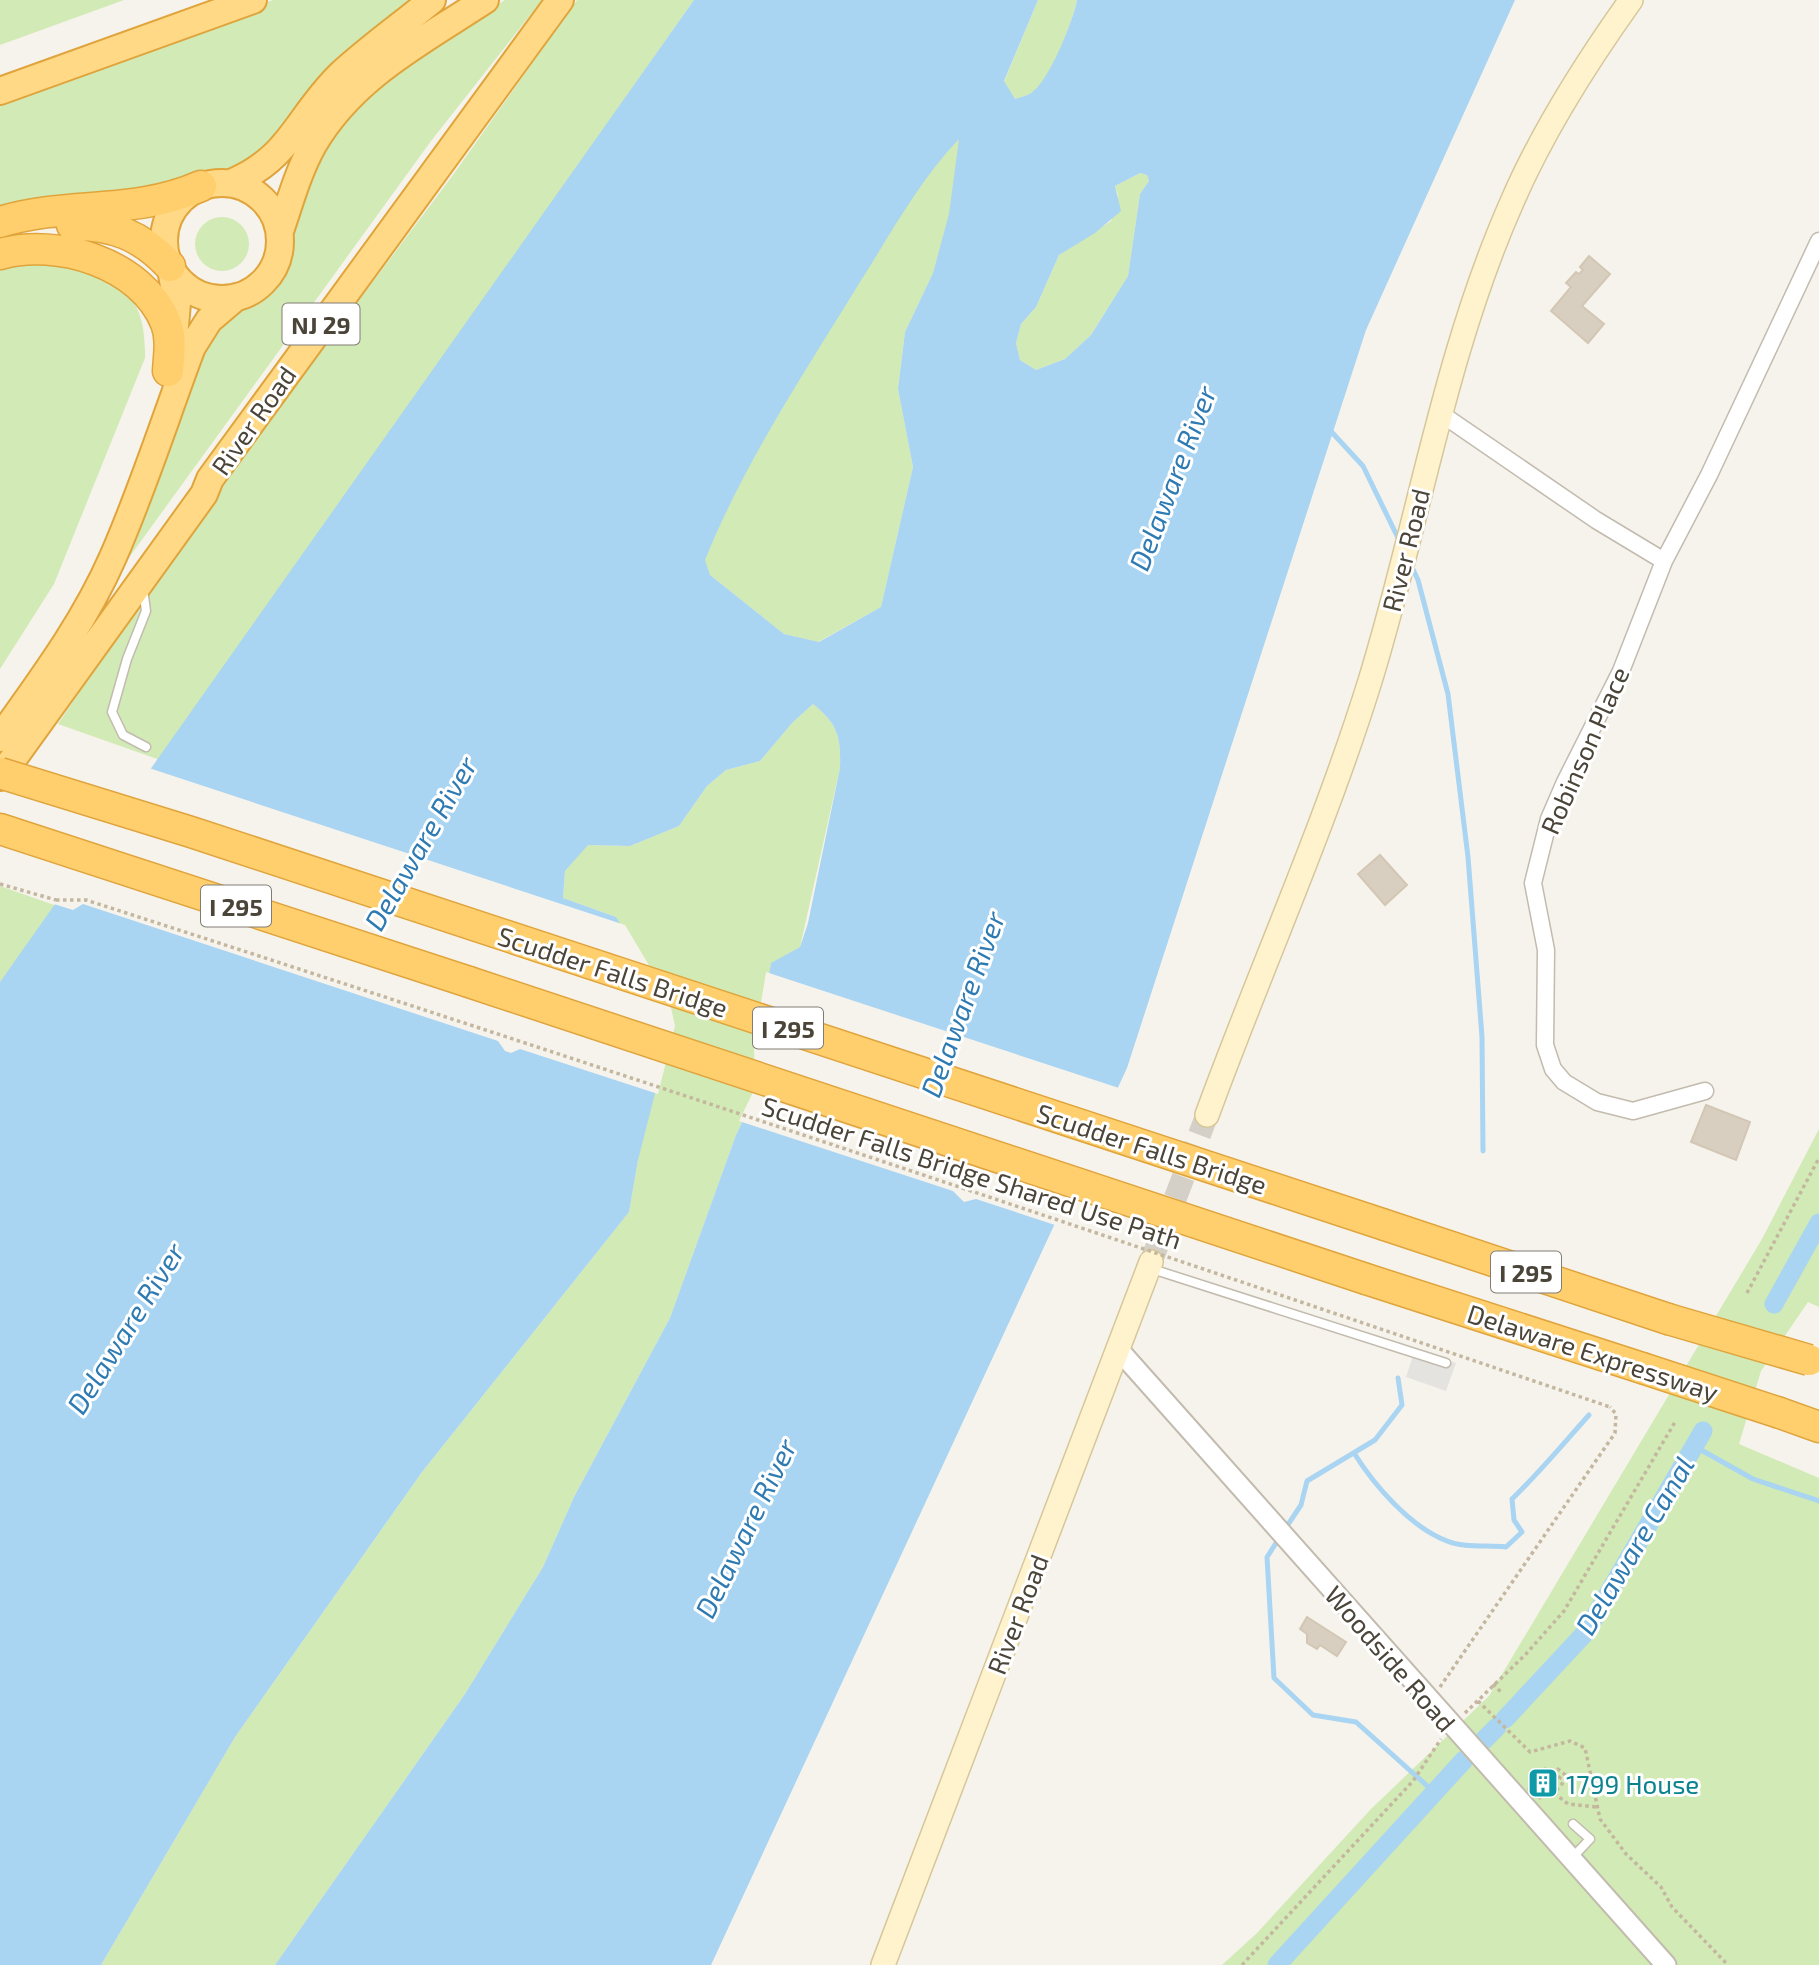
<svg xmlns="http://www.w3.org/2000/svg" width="1819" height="1965" font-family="'Exo 2',sans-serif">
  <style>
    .green { fill: #d2eab5 }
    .parking { fill: #e5e3e0 }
    .water { fill: #a9d4f2; fill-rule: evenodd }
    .pier { fill: #f6f3ec }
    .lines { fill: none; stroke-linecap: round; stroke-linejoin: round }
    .stream { stroke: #a9d4f2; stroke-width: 5 }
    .canal { stroke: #a9d4f2; stroke-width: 19 }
    .building { fill: #d8cfc1; stroke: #d3c7b4; stroke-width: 2 }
    .secondary-tunnel { stroke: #d4d0c8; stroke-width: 23; stroke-dasharray: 23 11; stroke-linecap: butt }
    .service-casing { stroke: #c2bbae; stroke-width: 11 }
    .minor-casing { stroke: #c2bbae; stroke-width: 19 }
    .tertiary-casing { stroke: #c2bbae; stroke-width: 23 }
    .secondary-casing { stroke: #d6c79b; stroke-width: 26 }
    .trunk-casing { stroke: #e0a43c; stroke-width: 30 }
    .motorway-casing { stroke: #e0a43c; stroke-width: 33 }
    .path { stroke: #c4b79f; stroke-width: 3.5; stroke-dasharray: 3.5 3.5; stroke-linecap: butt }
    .service { stroke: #fff; stroke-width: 8 }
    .minor { stroke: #fff; stroke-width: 16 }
    .tertiary { stroke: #fff; stroke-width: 19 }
    .secondary { stroke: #fff3cd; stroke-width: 23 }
    .trunk { stroke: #ffd985; stroke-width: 26 }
    .motorway { stroke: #ffcf6e; stroke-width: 30 }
    .motorway-bridge-casing { stroke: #e0a43c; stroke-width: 33; stroke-linecap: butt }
    .path-bridge { stroke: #c4b79f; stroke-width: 3.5; stroke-dasharray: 3.5 3.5; stroke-linecap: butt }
    .motorway-bridge { stroke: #ffcf6e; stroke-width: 30 }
    .labels { text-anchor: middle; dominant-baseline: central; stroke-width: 6; stroke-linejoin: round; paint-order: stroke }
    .shield { fill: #fff; stroke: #817c74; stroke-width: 2 }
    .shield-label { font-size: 24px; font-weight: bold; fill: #4b4439 }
    .street-label { font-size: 26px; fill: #4b4439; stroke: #fff }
    .culture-label { font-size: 26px; fill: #0d838f; stroke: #fff; text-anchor: start }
    .water-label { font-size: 28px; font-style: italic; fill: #2e7ab2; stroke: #fff }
  </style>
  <rect width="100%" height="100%" fill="#f6f3ec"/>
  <path class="green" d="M0,0H124L0,45Z
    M273,0H413L251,163L141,196L0,209V100Z
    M505,0H542L431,141L120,570L155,466L213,332L241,307L270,289L283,271L309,171L364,93Z
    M577,0H694L160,760L58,724L197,516L453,175Z
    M1038,0H1077C1072,22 1051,82 1031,93C1027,96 1020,97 1015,99L1004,82Z
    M960,137L950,214L933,273L905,332L898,389L913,467L881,607L818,642L784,634L710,575L704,560C743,467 798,380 851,295C885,240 916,184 960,137Z
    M1140,173L1147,175L1149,181L1140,194L1128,276L1091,335L1065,359L1036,370L1020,360L1016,343L1021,324L1036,307L1059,255L1111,221L1118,195L1115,186Z
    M195 244a27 27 0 1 1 54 0a27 27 0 1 1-54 0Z
    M50,261C112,276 147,286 145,358L54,584L0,669V268Z
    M813,704C838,724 841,737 840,768L800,947L771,964L758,1089L736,1135L670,1318L574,1497L543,1567L465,1694L275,1965H101L235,1737L422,1472L629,1212L638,1160L616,917L563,898L565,871L587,845L630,846L679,826L707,786L726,770L760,761L792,723Z
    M0,886L57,906L0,982Z
    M1819,1129V1307L1808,1302L1761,1371L1739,1444L1819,1478V1965H1222L1257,1933L1371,1809L1489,1696L1762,1239Z"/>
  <path class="parking" d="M1415,1350L1456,1363L1446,1391L1406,1377Z"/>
  <path class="water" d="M694,0H1038L1004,81L1015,99C1020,97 1027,96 1031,93C1049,82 1073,21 1077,0H1515L1366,330L1127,1068L711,1965H275L465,1694L543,1567L574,1497L670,1318L736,1135L758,1089L757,1046L771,963L800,947L808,923L840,768C841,737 838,724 813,704L792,723L760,761L726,770L707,786L679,826L630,846L588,845L565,871L563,898L616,917L666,1000L672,1027L638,1160L629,1212L422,1472L235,1737L101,1965H0V982ZM959,139L949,214L933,273L905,332L898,389L913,467L881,607L819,642L784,634L710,575L705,560C745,461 805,372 860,282C892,232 918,182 959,139ZM1140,173L1147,175L1149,181L1140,194L1128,276L1091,335L1065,359L1036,370L1020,360L1016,343L1021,324L1036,307L1059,255L1095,233L1121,211L1115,186Z"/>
  <path class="pier" d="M149,768L625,925L669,999L675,1026L658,1094L520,1049L511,1053L505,1051L498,1041L83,904L73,910L54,904Z
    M766,972L1122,1089L1058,1226L976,1199L964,1202L953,1191L739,1121L755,1088L754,1046Z"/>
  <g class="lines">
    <path class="stream" d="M1327,427L1363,466L1400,542
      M1410,563L1418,580L1448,694L1468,857L1482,1037L1483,1151
      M1694,1446L1753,1479L1819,1501
      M1354,1453C1374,1485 1410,1527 1447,1541C1463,1548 1488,1545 1506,1547L1522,1532L1514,1520L1512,1499C1540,1472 1563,1444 1589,1415
      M1285,1529L1301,1505L1307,1481L1375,1440L1402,1405L1398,1378
      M1280,1537L1267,1557L1274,1678L1313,1715L1356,1722L1434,1792"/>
    <path class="canal" d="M1774,1304L1819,1223
      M1505,1719L1586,1632L1703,1431
      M1483,1741L1497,1727
      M1277,1965L1464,1760"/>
  </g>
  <path class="building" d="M1589,256L1610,274L1582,306L1604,324L1588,343L1551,311L1571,287L1566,283L1576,272L1579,274L1583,270L1580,267Z
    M1380,855L1407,885L1385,905L1358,874Z
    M1706,1105L1750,1122L1736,1160L1691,1142Z
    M1307,1617L1346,1642L1337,1656L1320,1645L1317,1649L1307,1643V1634L1300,1629Z
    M1545,1768L1557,1778L1540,1799L1528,1789Z"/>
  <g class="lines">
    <path class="secondary-tunnel" d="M1151,1262L1207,1115"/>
    <g class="service-casing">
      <path id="service" d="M143,589L146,611L127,659L112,712L123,735L146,747
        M1152,1269L1446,1363
        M1572,1858L1590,1839L1573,1824"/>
    </g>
    <g class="minor-casing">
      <path id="minor" d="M1440,413L1596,520L1664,561
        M1705,1091L1633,1111L1597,1102L1564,1082L1553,1069L1545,1045L1546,950L1533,883L1549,819L1565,782L1621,671L1664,561L1709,475L1819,241"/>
    </g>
    <g class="tertiary-casing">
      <path id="tertiary" d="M1118,1349L1666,1965"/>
    </g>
    <g class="secondary-casing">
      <path id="secondary" d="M1207,1115C1260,970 1324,829 1370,681C1419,522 1444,355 1512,202C1543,130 1586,63 1631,0
        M883,1965L1151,1262"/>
    </g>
    <g class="trunk-casing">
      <path id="trunk" d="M0,91L253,0
        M231,183C291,158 297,117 340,75C369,48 402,25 432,0
        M164 241a58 58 0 1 1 116 0a58 58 0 1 1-116 0Z
        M280,231C290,202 298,172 313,145C352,77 421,42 485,0
        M171,269L177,303L173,348
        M0,738C42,679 84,623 113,557C143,489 166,416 192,347L209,320L236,297
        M0,777L204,494L210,479L560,0"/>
    </g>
    <g class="motorway-casing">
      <path id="motorway" d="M0,222C70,201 132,216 201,186
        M72,225C113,224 142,236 170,266
        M0,254C57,238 142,263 166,323C172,338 169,355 168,371
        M0,829L469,982
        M1385,1225L1668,1319
        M1366,1279L1642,1368
        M1780,1413L1819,1427"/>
    </g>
    <path class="path" d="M0,884L56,900
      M1747,1293L1819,1158
      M1493,1684L1501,1692
      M1440,1687L1615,1433L1616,1414L1610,1407
      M1478,1701L1530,1752L1570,1741L1585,1748L1600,1819L1626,1854L1661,1887L1672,1907L1728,1965
      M1465,1713L1526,1654L1564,1611L1675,1422
      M1553,1775L1558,1769L1568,1777L1554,1793L1568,1804L1596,1807
      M1549,1788L1560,1778L1555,1773
      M1242,1965L1413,1781L1441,1739"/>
    <use href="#service" class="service"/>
    <use href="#minor" class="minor"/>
    <use href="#tertiary" class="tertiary"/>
    <use href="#secondary" class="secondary"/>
    <use href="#trunk" class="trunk"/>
    <use href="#motorway" class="motorway"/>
    <g class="motorway-bridge-casing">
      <path id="motorway-bridge" d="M0,773L191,832L1385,1225
        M469,982L1366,1279
        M1668,1319L1809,1360
        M1642,1368L1780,1413"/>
    </g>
    <path class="path-bridge" d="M56,900H86C595,1064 1103,1234 1610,1407"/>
    <use href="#motorway-bridge" class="motorway-bridge"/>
  </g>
  <defs>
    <g id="building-square" transform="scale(1.575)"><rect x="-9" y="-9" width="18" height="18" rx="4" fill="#0f9aa8" stroke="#fff"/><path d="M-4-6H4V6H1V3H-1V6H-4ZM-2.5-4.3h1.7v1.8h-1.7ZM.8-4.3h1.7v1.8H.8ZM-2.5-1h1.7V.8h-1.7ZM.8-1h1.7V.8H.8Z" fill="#fff"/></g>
  </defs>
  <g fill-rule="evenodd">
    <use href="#building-square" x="1543" y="1783"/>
  </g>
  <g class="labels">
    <g class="shield">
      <rect x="282.5" y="303.5" width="77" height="41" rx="5"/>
      <rect x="201" y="885.5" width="70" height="41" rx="5"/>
      <rect x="753" y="1007.5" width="70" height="41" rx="5"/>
      <rect x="1491" y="1251.5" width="70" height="41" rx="5"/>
    </g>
    <g class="shield-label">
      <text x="321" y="324">NJ 29</text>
      <text x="236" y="906">I 295</text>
      <text x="788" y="1028">I 295</text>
      <text x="1526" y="1272">I 295</text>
    </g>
    <g class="street-label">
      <text transform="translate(253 420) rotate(-55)">River Road</text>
      <text transform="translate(1405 550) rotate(-76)">River Road</text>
      <text transform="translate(1584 750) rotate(-66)">Robinson Place</text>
      <text transform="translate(613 971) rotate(18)">Scudder Falls Bridge</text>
      <text transform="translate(1152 1148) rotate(18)">Scudder Falls Bridge</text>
      <text transform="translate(972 1172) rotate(18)">Scudder Falls Bridge Shared Use Path</text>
      <text transform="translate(1593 1352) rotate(18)">Delaware Expressway</text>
      <text transform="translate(1017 1614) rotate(-69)">River Road</text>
      <text transform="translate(1391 1658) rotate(49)">Woodside Road</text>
    </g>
    <g class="culture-label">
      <text x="1566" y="1783">1799 House</text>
    </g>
    <g class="water-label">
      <text transform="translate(1172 478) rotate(-69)">Delaware River</text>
      <text transform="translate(420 843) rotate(-60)">Delaware River</text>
      <text transform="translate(962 1004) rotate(-70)">Delaware River</text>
      <text transform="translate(125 1328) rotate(-58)">Delaware River</text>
      <text transform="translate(745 1528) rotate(-64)">Delaware River</text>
      <text transform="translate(1634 1545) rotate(-59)">Delaware Canal</text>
    </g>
  </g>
</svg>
